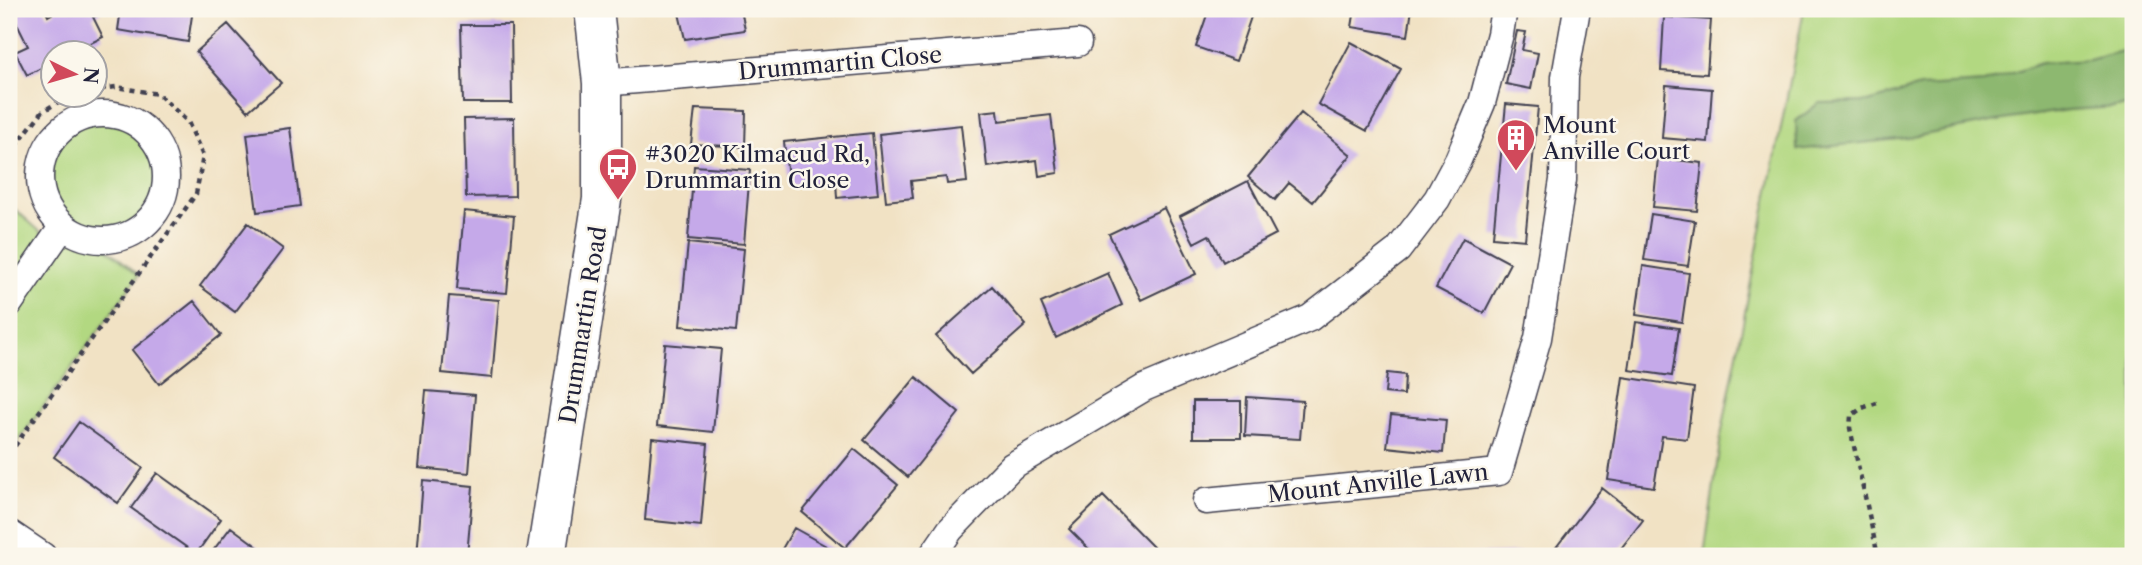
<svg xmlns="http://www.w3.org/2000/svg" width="2142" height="565" font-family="'Libre Caslon Text',serif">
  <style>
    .green { fill: #b2d881; stroke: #6a7d5e; stroke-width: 2 }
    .forest { fill: #8db86f; stroke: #586d55; stroke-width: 2 }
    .building { fill: #c5a9e9 }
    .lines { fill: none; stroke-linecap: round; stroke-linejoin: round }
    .street-casing { stroke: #413f50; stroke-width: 29 }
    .secondary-casing { stroke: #413f50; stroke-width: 41 }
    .path { stroke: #413f50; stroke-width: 4.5; stroke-dasharray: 5 5; stroke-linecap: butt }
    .street { stroke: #fff; stroke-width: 26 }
    .secondary { stroke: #fff; stroke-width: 38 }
    .labels { text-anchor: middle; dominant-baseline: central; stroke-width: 5; stroke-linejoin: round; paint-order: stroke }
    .street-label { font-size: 23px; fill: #22223b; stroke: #fbf7ec }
    .poi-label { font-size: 23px; fill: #22223b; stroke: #fbf7ec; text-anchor: start }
  </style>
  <rect width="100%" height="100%" fill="#fbf7ec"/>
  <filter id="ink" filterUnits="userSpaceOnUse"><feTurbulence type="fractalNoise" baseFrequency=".0143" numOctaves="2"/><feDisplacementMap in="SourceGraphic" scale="14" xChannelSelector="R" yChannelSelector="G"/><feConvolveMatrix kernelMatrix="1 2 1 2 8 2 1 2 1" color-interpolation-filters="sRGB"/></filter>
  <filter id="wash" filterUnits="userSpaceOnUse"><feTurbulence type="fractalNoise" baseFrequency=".00686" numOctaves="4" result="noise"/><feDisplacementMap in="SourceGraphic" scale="28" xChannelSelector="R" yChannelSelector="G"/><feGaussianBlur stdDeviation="1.57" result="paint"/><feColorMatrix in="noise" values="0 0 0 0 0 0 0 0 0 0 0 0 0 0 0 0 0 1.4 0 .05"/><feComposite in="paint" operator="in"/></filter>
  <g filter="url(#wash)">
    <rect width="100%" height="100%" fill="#f1e2c4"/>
    <path class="green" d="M1804,9H2133V556H1704L1721,436Z
      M97,114C104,114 112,114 118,115C193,134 173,246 96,239L139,275L9,454V204L52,242L63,226C23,179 37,130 97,114Z"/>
    <path class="forest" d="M2133,48V106L2068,110L1991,122L1908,138L1797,150L1796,121L1819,103L1868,102L1920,87L1984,83L2041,63L2089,60Z"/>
    <g id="blocks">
      <path class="building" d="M17,9H45L48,16L55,12L53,9H99L101,13L93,17L103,37L73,52H52V63L27,75L15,52L28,46L11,12Z
        M121,9H193L188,42L118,30Z
        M678,9H741L745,30L685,39Z
        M1209,9L1253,11L1236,61L1196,47Z
        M1355,9H1412L1408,36L1352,27Z
        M1664,17L1711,20L1707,74L1661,71Z
        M228,24L281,83L248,111L196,52Z
        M461,25H511L512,103H463Z
        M1517,31L1526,32L1522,50L1538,53L1531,89L1506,84Z
        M1351,42L1401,69L1367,131L1318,104Z
        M1666,85L1712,89L1708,142L1662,138Z
        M1506,104L1538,107L1525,240L1493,237Z
        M695,109L746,111L745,147L691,144Z
        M998,110L999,121L1051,115L1058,173L1039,176L1037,160L987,167L981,112Z
        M1301,113L1351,155L1313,202L1289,183L1275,200L1248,177Z
        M514,118L515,196L466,197L464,119Z
        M961,125L967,182L947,184L946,177L911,181L913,198L886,201L879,134Z
        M290,128L300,206L257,212L247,134Z
        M872,133L878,194L837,198L836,181L789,186L784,142Z
        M1658,158L1702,163L1697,211L1653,207Z
        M694,166L750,170L744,244L688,239Z
        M1248,181L1276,234L1223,262L1209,235L1194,243L1180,216Z
        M1164,208L1196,274L1141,300L1109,234Z
        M464,211L514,216L507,293L457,289Z
        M1651,214L1695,221L1688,266L1644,260Z
        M248,223L283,249L235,312L200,286Z
        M1463,238L1510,263L1484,313L1436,288Z
        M688,243L744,249L736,331L680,326Z
        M1643,266L1689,273L1682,322L1636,315Z
        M1108,273L1122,305L1056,338L1041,303Z
        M992,286L1026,325L971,374L936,336Z
        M449,296L499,300L492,378L442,373Z
        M194,301L221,335L159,384L132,350Z
        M1636,322L1679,328L1672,376L1629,370Z
        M665,344L721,349L713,432L657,426Z
        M1387,373L1405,375L1404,395L1385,393Z
        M916,377L959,413L908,477L864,440Z
        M1623,377L1694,388L1687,439L1662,436L1654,487L1608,480Z
        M426,391L475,395L469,473L419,468Z
        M1247,397L1303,401L1300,439L1245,436Z
        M1193,401H1241V438H1193Z
        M1391,415L1446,420L1443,453L1387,447Z
        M79,422L143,468L118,503L54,457Z
        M652,438L708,444L701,526L645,520Z
        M854,449L898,485L845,548L802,512Z
        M157,473L221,519L196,554L131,508Z
        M423,481L473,486L467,556H417Z
        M1602,488L1643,520L1615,556H1562L1554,550Z
        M1103,496L1154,548L1145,556H1096L1069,529Z
        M231,527L262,550L271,556H209Z
        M794,528L844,556H778Z
        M1531,552V556H1468V554Z
        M1413,553L1467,554V556H1413Z"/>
    </g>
  </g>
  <g filter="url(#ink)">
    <use href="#blocks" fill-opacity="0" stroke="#413f50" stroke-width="2"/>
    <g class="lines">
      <g class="street-casing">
        <path id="street" d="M602,83L1078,43
          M40 177a63 63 0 1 1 126 0a63 63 0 1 1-126 0Z
          M9,304L63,226
          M1206,501L1499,472L1538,338L1563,180L1565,77L1577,9
          M9,533L43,556
          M932,556L950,530L1012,466L1144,388L1310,318L1398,250L1437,199L1458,160L1482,103L1500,34L1504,9"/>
      </g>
      <g class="secondary-casing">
        <path id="secondary" d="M546,556L602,199V83L594,9"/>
      </g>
      <path class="path" d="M9,154L42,112L71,94
        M1877,403L1862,408L1851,416L1850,428L1878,556
        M9,454L196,194L203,156L188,122L158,94L116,87L94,90"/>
      <use href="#street" class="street"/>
      <use href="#secondary" class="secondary"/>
    </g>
  </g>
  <defs>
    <g id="building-pin" transform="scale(2.0125)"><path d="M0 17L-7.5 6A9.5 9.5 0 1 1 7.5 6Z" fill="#d1495b" stroke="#fbf7ec"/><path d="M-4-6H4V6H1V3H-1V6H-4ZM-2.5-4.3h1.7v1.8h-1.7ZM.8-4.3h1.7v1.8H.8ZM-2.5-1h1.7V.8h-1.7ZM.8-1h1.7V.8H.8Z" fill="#fff"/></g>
    <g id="bus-pin" transform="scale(2.0125)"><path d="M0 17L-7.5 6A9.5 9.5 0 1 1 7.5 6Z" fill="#d1495b" stroke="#fbf7ec"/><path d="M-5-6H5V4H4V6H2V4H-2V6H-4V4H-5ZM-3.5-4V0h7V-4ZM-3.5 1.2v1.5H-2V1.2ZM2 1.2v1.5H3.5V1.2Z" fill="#fff"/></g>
  </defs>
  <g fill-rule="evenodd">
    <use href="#building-pin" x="1516" y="138"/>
    <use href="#bus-pin" x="618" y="167"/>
  </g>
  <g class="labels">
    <g class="street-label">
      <text transform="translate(840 63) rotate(-5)">Drummartin Close</text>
      <text transform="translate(583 325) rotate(-81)">Drummartin Road</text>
      <text transform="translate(1378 483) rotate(-6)">Mount Anville Lawn</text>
    </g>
    <g class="poi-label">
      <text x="1543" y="125">Mount<tspan x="1543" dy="26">Anville Court</tspan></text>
      <text x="645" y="154">#3020 Kilmacud Rd,<tspan x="645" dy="26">Drummartin Close</tspan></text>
    </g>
  </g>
  <rect width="2142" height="565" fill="none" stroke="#fbf7ec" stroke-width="35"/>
  <g transform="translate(74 74) rotate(95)"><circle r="33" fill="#fbf7ec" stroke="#a4a2a5" stroke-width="2"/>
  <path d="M0-5L12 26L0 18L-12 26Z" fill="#d1495b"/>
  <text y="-10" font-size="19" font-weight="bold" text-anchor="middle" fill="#22223b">N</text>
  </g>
</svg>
